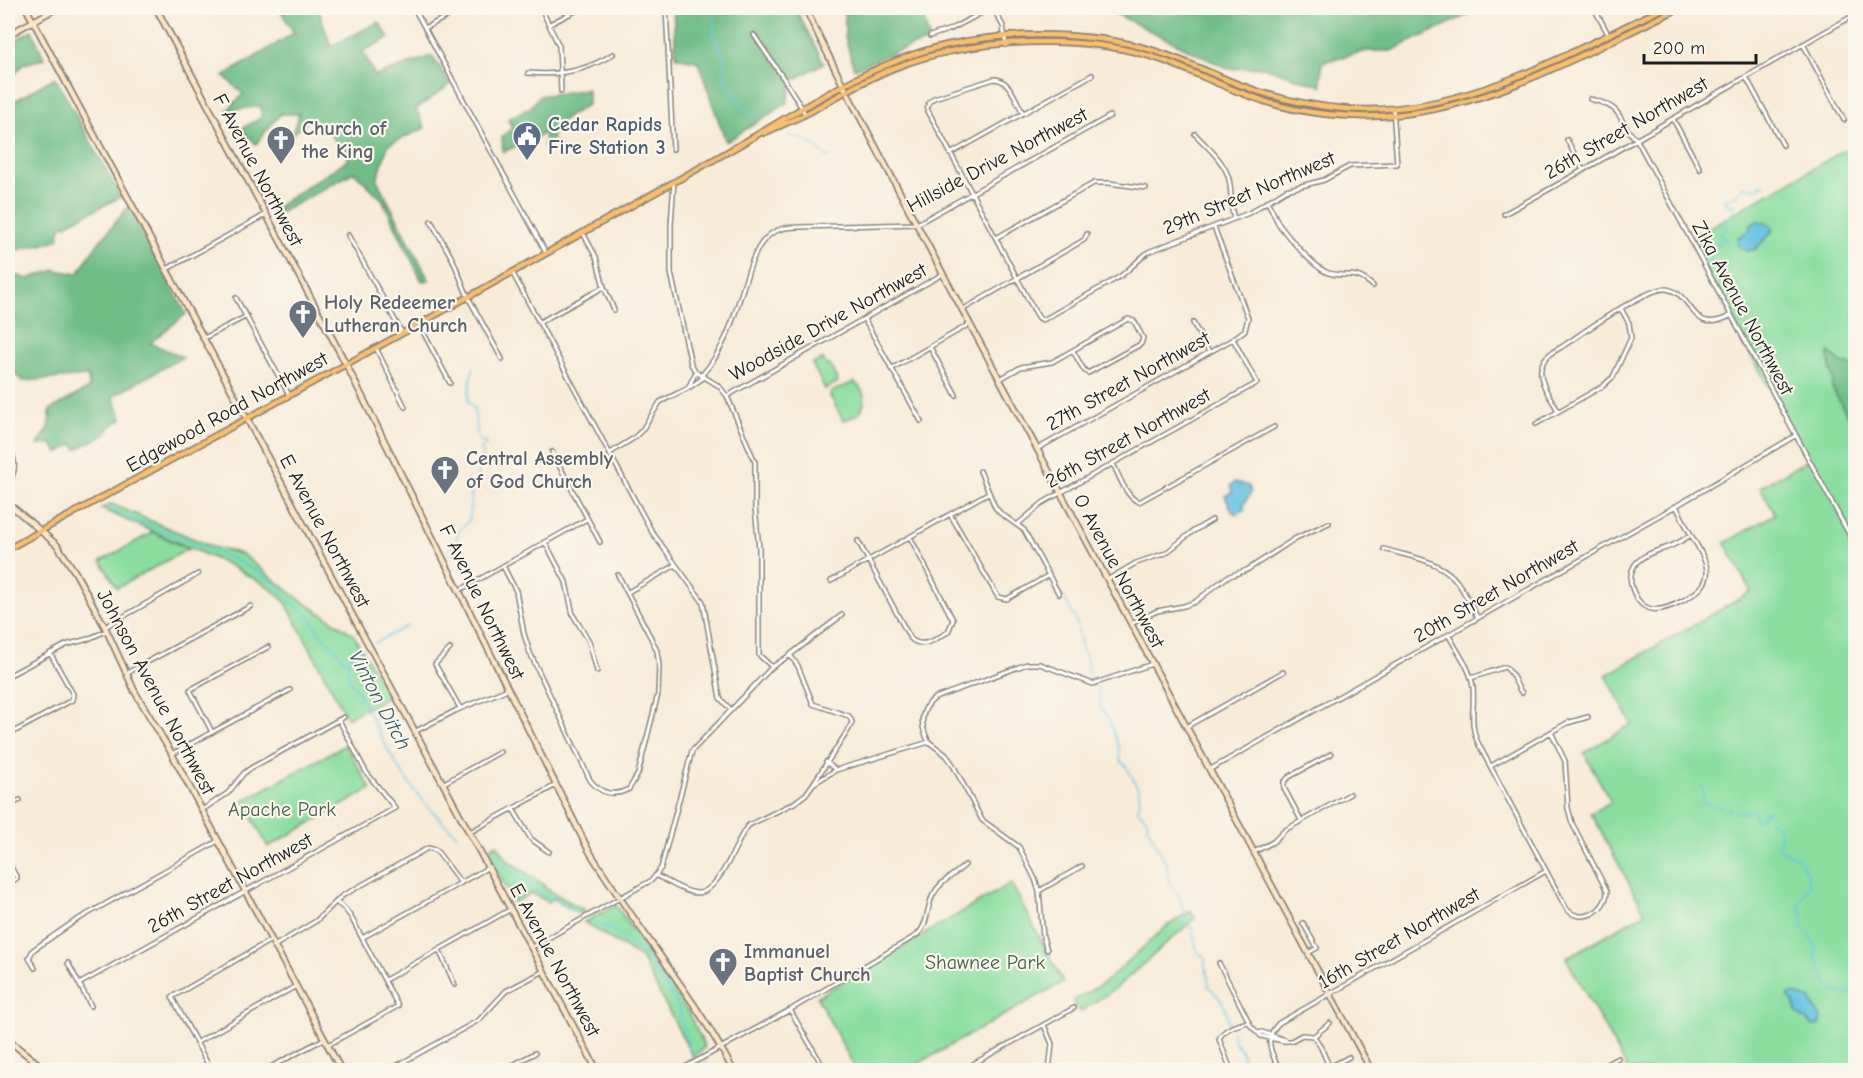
<svg xmlns="http://www.w3.org/2000/svg" width="1863" height="1078" font-family="'Comic Neue',sans-serif">
  <style>
    .green { fill: #8bdea0; stroke: #547d5e; stroke-width: 1.5 }
    .forest { fill: #70bd86; stroke: #466c51; stroke-width: 1.5 }
    .water { fill: #63c2e2; stroke: #406f7f; stroke-width: 1.5 }
    .lines { fill: none; stroke-linecap: round; stroke-linejoin: round }
    .stream { stroke: #63c2e2; stroke-width: 1.5 }
    .street-casing { stroke: #8a847a; stroke-width: 6 }
    .secondary-casing { stroke: #8a847a; stroke-width: 8 }
    .primary-casing { stroke: #8a847a; stroke-width: 8 }
    .street { stroke: #fff; stroke-width: 3 }
    .secondary { stroke: #fde5c5; stroke-width: 4.5 }
    .primary { stroke: #fabe6d; stroke-width: 4.5 }
    .labels { text-anchor: middle; dominant-baseline: central; stroke-width: 4.5; stroke-linejoin: round; paint-order: stroke }
    .service-label { font-size: 20px; font-weight: bold; fill: #4e5e75; stroke: #fbf7ec; text-anchor: start }
    .worship-label { font-size: 20px; font-weight: bold; fill: #5b616d; stroke: #fbf7ec; text-anchor: start }
    .street-label { font-size: 20px; fill: #1c1c1c; stroke: #fbf7ec }
    .park-label { font-size: 20px; fill: #43604a; stroke: #fbf7ec }
    .water-label { font-size: 21px; font-style: italic; fill: #385e6b; stroke: #fbf7ec }
  </style>
  <rect width="100%" height="100%" fill="#fbf7ec"/>
  <filter id="ink" filterUnits="userSpaceOnUse"><feTurbulence type="fractalNoise" baseFrequency=".0167" numOctaves="2"/><feDisplacementMap in="SourceGraphic" scale="12" xChannelSelector="R" yChannelSelector="G"/><feConvolveMatrix kernelMatrix="1 2 1 2 8 2 1 2 1" color-interpolation-filters="sRGB"/></filter>
  <filter id="wash" filterUnits="userSpaceOnUse"><feTurbulence type="fractalNoise" baseFrequency=".008" numOctaves="4" result="noise"/><feDisplacementMap in="SourceGraphic" scale="24" xChannelSelector="R" yChannelSelector="G"/><feGaussianBlur stdDeviation="1.35" result="paint"/><feColorMatrix in="noise" values="0 0 0 0 0 0 0 0 0 0 0 0 0 0 0 0 0 1.4 0 .05"/><feComposite in="paint" operator="in"/></filter>
  <g filter="url(#wash)">
    <rect width="100%" height="100%" fill="#f8ebd8"/>
    <path class="green" d="M1855,144L1856,533L1850,536L1856,547L1855,1070H1628L1566,958L1645,913L1591,813L1611,802L1584,753L1632,724L1606,675L1751,592L1725,543L1775,514L1760,487L1808,460L1689,239Z
      M823,359L827,366L830,365L838,382L825,389L812,364Z
      M854,382C872,396 865,416 843,420L830,396L831,392Z
      M111,504L213,547L242,554L299,599L353,634L389,697L347,718L286,603L269,587L229,565L101,509Z
      M153,532L188,549L117,588L101,561Z
      M345,745L371,789L268,847L243,801Z
      M497,844L508,861L545,885L543,887L586,911L578,914L555,898L548,902L532,893L514,902L485,851Z
      M1011,883L1063,982L907,1070H856L817,997Z
      M616,905L688,1012L705,1047L693,1057L641,958L584,922Z
      M1191,911L1195,918L1116,988L1080,1012L1073,1001L1104,983L1168,925Z"/>
    <path class="forest" d="M279,8H318L331,46L379,22L389,38L363,51L375,76L432,56L451,84L416,109L425,128L388,145L377,180L429,280L422,281L382,199L354,172L276,215L278,206L349,159L330,134L309,120L291,136L299,114H280L256,144L241,129L261,118V106L227,111L243,94L224,76L294,33Z
      M673,8H795L824,63L792,81L787,103L726,142L698,62L676,57Z
      M838,8H921L930,41L900,50L854,69L845,36V15Z
      M1110,8H1474L1472,13L1391,51H1367L1322,62L1321,86L1263,67L1228,69L1108,10Z
      M32,30L44,59L23,64L10,81L8,74V44Z
      M55,77L121,197L61,227L58,239L45,244L8,252V105Z
      M588,89V104L555,125L551,147H544L545,133L503,152L502,137L512,128L508,119L531,107L539,96Z
      M129,206L186,314L150,343L183,357L113,396L122,419L111,426L105,435L77,449L73,444L58,453L51,443L37,446L49,428L50,410L89,388L88,376L22,381L8,367V272L27,279L55,270L78,274L92,251Z
      M1829,352L1841,363L1849,364L1855,370V440L1853,436L1854,427L1832,388L1833,379L1828,356Z"/>
    <path class="water" d="M1758,221L1771,225L1772,232L1754,250L1746,251L1739,246L1737,238L1748,232L1751,225Z
      M1235,482L1249,486L1251,493L1244,504V510L1236,514L1232,511L1225,496L1232,492L1231,485Z
      M1791,993L1810,999L1821,1018L1819,1025L1813,1026L1797,1013L1793,1002L1788,996Z"/>
    <g class="lines">
      <path class="stream" d="M716,8L713,36L723,55L726,82L742,107L759,119
        M788,135L802,139L807,143H811L826,156H831
        M1706,264L1711,261L1713,254L1711,252L1718,246L1717,241L1726,240L1720,234L1727,225L1726,218L1732,215L1735,205L1726,204L1723,200L1738,194L1743,187L1759,188L1760,185H1765
        M109,510L238,561L274,582L292,603L306,613L322,636L348,663C348,674 347,682 357,689C360,700 368,710 373,721C396,768 417,800 457,835
        M450,557L449,552L457,539L458,532L470,519L471,496L479,469L483,466L482,449L486,444L478,439L474,408L468,401L471,376L474,368
        M1063,595L1077,623L1081,645L1086,657L1089,676L1095,682
        M375,643L407,626
        M348,661L351,655L363,649
        M1097,687L1101,702L1100,707L1109,720L1119,748L1120,760L1126,766L1139,790L1140,803L1138,810L1148,820L1147,826L1167,865L1169,882L1179,896L1184,911L1183,924L1192,928L1197,951L1205,958C1203,969 1211,974 1208,986C1221,998 1227,1006 1229,1025
        M1700,786L1703,790V803L1723,808
        M1727,811L1731,809
        M1734,812L1743,814L1750,810L1755,813L1753,818L1757,820L1761,819C1763,815 1763,812 1768,811L1770,815
        M1769,819V822L1777,826L1780,837L1778,848L1785,853L1787,851L1789,855L1795,856L1800,859
        M495,860L540,892L579,914
        M1801,862L1808,874L1807,879L1809,884C1807,893 1801,898 1799,907L1803,914L1802,927L1811,936L1816,948V957L1828,986L1836,992L1856,995
        M590,919L615,932L642,952L679,1007L681,1020L687,1035L688,1048L694,1053
        M1232,1031L1234,1041L1242,1052L1244,1062L1250,1070
        M706,1061L710,1070"/>
    </g>
  </g>
  <g filter="url(#ink)">
    <g class="lines">
      <g class="street-casing">
        <path id="street" d="M414,8L546,253
          M541,8L559,46L561,91
          M666,8L673,149
          M993,8L1003,26L1006,45
          M1594,8L1608,34
          M550,24L581,8
          M425,28L463,8
          M754,35C771,61 791,87 805,114
          M930,36L951,29L991,8
          M1803,44L1844,120
          M528,73C559,76 587,71 613,54
          M1746,77L1783,145
          M1590,99C1628,108 1615,121 1637,140L1856,547
          M1023,113C1016,101 1010,79 994,79L934,98L929,102L927,109L1034,310L1039,318L1043,320L1121,276L1148,252L1249,213L1286,190L1324,180L1350,166L1397,164L1393,108
          M1673,119L1700,169
          M1195,134C1206,146 1223,160 1228,176C1233,190 1229,204 1234,219
          M1567,140L1583,170
          M950,154L1092,75
          M674,181L671,225V273L691,364L696,372L719,386L727,396L755,462V507L759,549V655L772,667
          M1267,201C1272,209 1275,218 1280,226C1289,238 1312,265 1326,272C1345,280 1352,267 1373,286
          M1504,214L1564,181L1856,14
          M431,221L453,260L468,297L502,359
          M583,233L596,257L604,287L614,310
          M348,235L402,333
          M996,238L1094,183H1109L1146,188
          M167,269L265,215
          M512,272L652,532L703,602L720,698L731,710
          M236,298L289,395
          M962,310L1084,240L1087,234
          M864,319L921,421
          M540,322L604,287
          M1193,323L1209,352
          M419,324L450,383
          M204,338L247,316
          M930,347L956,395
          M376,348L405,407
          M891,369L970,324
          M701,376C725,350 734,318 744,285C749,270 754,251 765,239C775,229 785,227 799,227L917,224L1110,116
          M1000,379L1021,367L1052,362L1128,319L1134,321L1143,338L1141,344L1088,373L1084,370L1073,351
          M690,387L703,378
          M727,396L943,274
          M1558,411C1552,399 1539,384 1541,369C1542,363 1546,357 1550,354C1555,350 1561,348 1566,344C1584,332 1647,287 1666,289C1695,293 1689,337 1730,316
          M1536,424L1603,386L1613,377L1631,338L1629,323L1621,309
          M8,444C15,458 18,470 8,483
          M1037,449L1233,339
          M552,452L600,542
          M610,453L634,438L642,430L660,402L688,388L696,372
          M1113,464C1119,475 1126,498 1139,502L1274,427
          M980,471L995,507L1000,513L1024,530L1059,594
          M1676,506L1691,535
          M950,514L998,597L1007,599L1049,575
          M1018,524L1044,502L1257,383L1233,339L1245,330L1248,318L1214,227
          M1691,535C1697,545 1705,557 1707,569C1709,585 1696,593 1684,600C1662,612 1642,617 1632,588C1629,579 1631,569 1637,562C1647,552 1659,551 1671,546C1678,543 1685,539 1691,535Z
          M1850,536L1856,533
          M858,541L910,638C922,650 936,639 948,632L953,620L910,537
          M545,542L566,582L573,615L589,641L597,671
          M1384,549C1406,556 1438,560 1454,578C1464,589 1470,605 1478,618
          M503,566L516,591L524,634L530,653L590,780C601,794 613,797 629,789L638,774L658,694L659,666L657,651L651,638L618,575
          M1107,580L1136,563L1166,553L1192,532L1212,520
          M831,581L988,493
          M460,590L587,519
          M628,592L676,565
          M1131,624L1157,611L1184,606L1195,602L1227,577L1247,570L1296,538L1329,523
          M105,627L198,574
          M1449,636C1457,651 1471,669 1473,687C1475,710 1468,724 1480,747L1566,908C1580,926 1607,911 1607,891L1572,823L1568,808L1565,761L1551,732
          M450,649L435,664L460,708
          M790,655L842,615
          M127,673L251,606
          M8,676L66,645L88,639L106,631
          M1471,678L1505,667C1514,673 1515,685 1522,693
          M1186,727L1283,672
          M416,731L457,710L508,689
          M212,732L190,690L268,647
          M8,735L72,700L73,694L50,653
          M929,742C920,726 919,710 935,698L1027,664H1040L1093,684L1152,664
          M172,754L290,690
          M826,762L836,770
          M1491,766L1567,723L1588,717
          M1209,770L1676,506L1795,436
          M444,783L500,752
          M8,806L20,800
          M513,809L531,839L549,852
          M202,810L228,793L244,773L251,768L344,717
          M1301,820L1284,788V782L1289,777L1331,754
          M470,832L556,785
          M1254,852L1273,842L1285,830L1350,794
          M8,862L17,878L8,885
          M657,876C668,881 683,892 696,893C717,895 735,847 744,831L749,825L794,803L806,794L813,784L836,770L929,742L946,755L952,763L982,820L1019,847L1035,879L1039,891L1043,937L1047,950
          M1039,891L1082,866
          M1303,923L1317,948L1308,953
          M362,938L489,867
          M274,946L316,921L342,896L428,848L436,850L461,883
          M532,947L652,880L661,868L692,751L772,667L790,655L798,666L813,704L849,716L852,722L849,729L813,784
          M439,950L455,985
          M68,963L91,1006
          M1219,963L1251,1026L1261,1036L1283,1041H1291L1302,1035L1313,1036C1320,1041 1326,1061 1331,1070
          M35,968L29,958L33,950L75,921L218,841
          M8,973L11,980
          M385,980L511,909
          M79,984L395,808L366,772L339,720
          M790,1010L825,1070
          M1044,1025L1052,1044L1049,1070
          M1259,1033L1262,1032L1285,1040
          M1314,1036L1330,1023
          M196,1043L296,986
          M328,1045L398,1006L351,917L345,909L336,902
          M1330,1067L1349,1057
          M211,1070L172,997L271,940
          M265,1070L324,1039
          M389,1070L479,1020L506,991L544,971
          M504,1070L535,1053
          M680,1070L790,1010L917,935C929,924 926,908 933,895C940,881 955,875 965,865
          M962,1070L1074,1008
          M1231,1070L1219,1039C1224,1028 1237,1025 1248,1022
          M1280,1070C1271,1054 1263,1038 1279,1023L1546,871
          M1595,1070L1618,1058"/>
      </g>
      <g class="secondary-casing">
        <path id="secondary" d="M26,8L597,1070
          M156,8L346,364L588,849C634,925 692,992 733,1070
          M805,8L843,85L943,274L1371,1070
          M8,35L57,8
          M8,503L57,545L75,572L105,627L135,692L172,754L341,1070
          M8,1040L46,1070"/>
      </g>
      <g class="primary-casing">
        <path id="primary" d="M764,133C779,126 794,120 808,113C836,97 864,80 894,68C971,38 1084,32 1162,60C1195,72 1227,89 1261,100C1299,114 1354,119 1395,115C1496,106 1589,50 1680,8
          M8,549C202,442 398,338 591,228C642,200 693,172 743,143C809,105 872,62 947,45C1014,30 1099,31 1164,54C1190,63 1214,75 1240,85C1274,98 1310,106 1346,109C1462,117 1563,55 1664,8"/>
      </g>
      <use href="#street" class="street"/>
      <use href="#secondary" class="secondary"/>
      <use href="#primary" class="primary"/>
    </g>
  </g>
  <defs>
    <g id="civic-pin" transform="scale(1.5)"><path d="M0 17L-7.5 6A9.5 9.5 0 1 1 7.5 6Z" fill="#5c6f8a" stroke="#fbf7ec"/><path d="M-.6-6.5H3V-4.5H.6V-3L4-1V1h2V6H-6V1h2V-1L-.6-3ZM-1.2 2.5V6h2.4V2.5Z" fill="#fff"/></g>
    <g id="church-pin" transform="scale(1.5)"><path d="M0 17L-7.5 6A9.5 9.5 0 1 1 7.5 6Z" fill="#6b7280" stroke="#fbf7ec"/><path d="M-1.2-6h2.4v3.5h3.3v2.4h-3.3V6h-2.4V-.1h-3.3v-2.4h3.3Z" fill="#fff"/></g>
  </defs>
  <g fill-rule="evenodd">
    <use href="#civic-pin" x="527" y="136"/>
    <use href="#church-pin" x="281" y="140"/>
    <use href="#church-pin" x="303" y="314"/>
    <use href="#church-pin" x="445" y="470"/>
    <use href="#church-pin" x="723" y="962"/>
  </g>
  <g class="labels">
    <g class="service-label">
      <text x="548" y="124">Cedar Rapids<tspan x="548" dy="23">Fire Station 3</tspan></text>
    </g>
    <g class="worship-label">
      <text x="302" y="128">Church of<tspan x="302" dy="23">the King</tspan></text>
      <text x="324" y="302">Holy Redeemer<tspan x="324" dy="23">Lutheran Church</tspan></text>
      <text x="466" y="458">Central Assembly<tspan x="466" dy="23">of God Church</tspan></text>
      <text x="744" y="951">Immanuel<tspan x="744" dy="23">Baptist Church</tspan></text>
    </g>
    <g class="street-label">
      <text transform="translate(1626 128) rotate(-30)">26th Street Northwest</text>
      <text transform="translate(997 160) rotate(-28)">Hillside Drive Northwest</text>
      <text transform="translate(258 170) rotate(62)">F Avenue Northwest</text>
      <text transform="translate(1249 193) rotate(-23)">29th Street Northwest</text>
      <text transform="translate(1743 308) rotate(62)">Zika Avenue Northwest</text>
      <text transform="translate(828 322) rotate(-29)">Woodside Drive Northwest</text>
      <text transform="translate(1128 381) rotate(-29)">27th Street Northwest</text>
      <text transform="translate(227 412) rotate(-29)">Edgewood Road Northwest</text>
      <text transform="translate(1128 438) rotate(-29)">26th Street Northwest</text>
      <text transform="translate(325 531) rotate(62)">E Avenue Northwest</text>
      <text transform="translate(1119 571) rotate(62)">O Avenue Northwest</text>
      <text transform="translate(1496 591) rotate(-30)">20th Street Northwest</text>
      <text transform="translate(482 602) rotate(64)">F Avenue Northwest</text>
      <text transform="translate(156 692) rotate(62)">Johnson Avenue Northwest</text>
      <text transform="translate(230 883) rotate(-29)">26th Street Northwest</text>
      <text transform="translate(1399 938) rotate(-30)">16th Street Northwest</text>
      <text transform="translate(555 960) rotate(62)">E Avenue Northwest</text>
    </g>
    <g class="park-label">
      <text x="282" y="809">Apache Park</text>
      <text x="985" y="962">Shawnee Park</text>
    </g>
    <g class="water-label">
      <text transform="translate(380 700) rotate(62)">Vinton Ditch</text>
    </g>
  </g>
  <rect width="1863" height="1078" fill="none" stroke="#fbf7ec" stroke-width="30"/>
  <path d="M1644 54v9h112v-9" fill="none" stroke="#1c1c1c" stroke-width="3"/>
  <text x="1653" y="54" font-size="18" fill="#1c1c1c" stroke="#fbf7ec" stroke-width="4.5" paint-order="stroke">200 m</text>
</svg>
